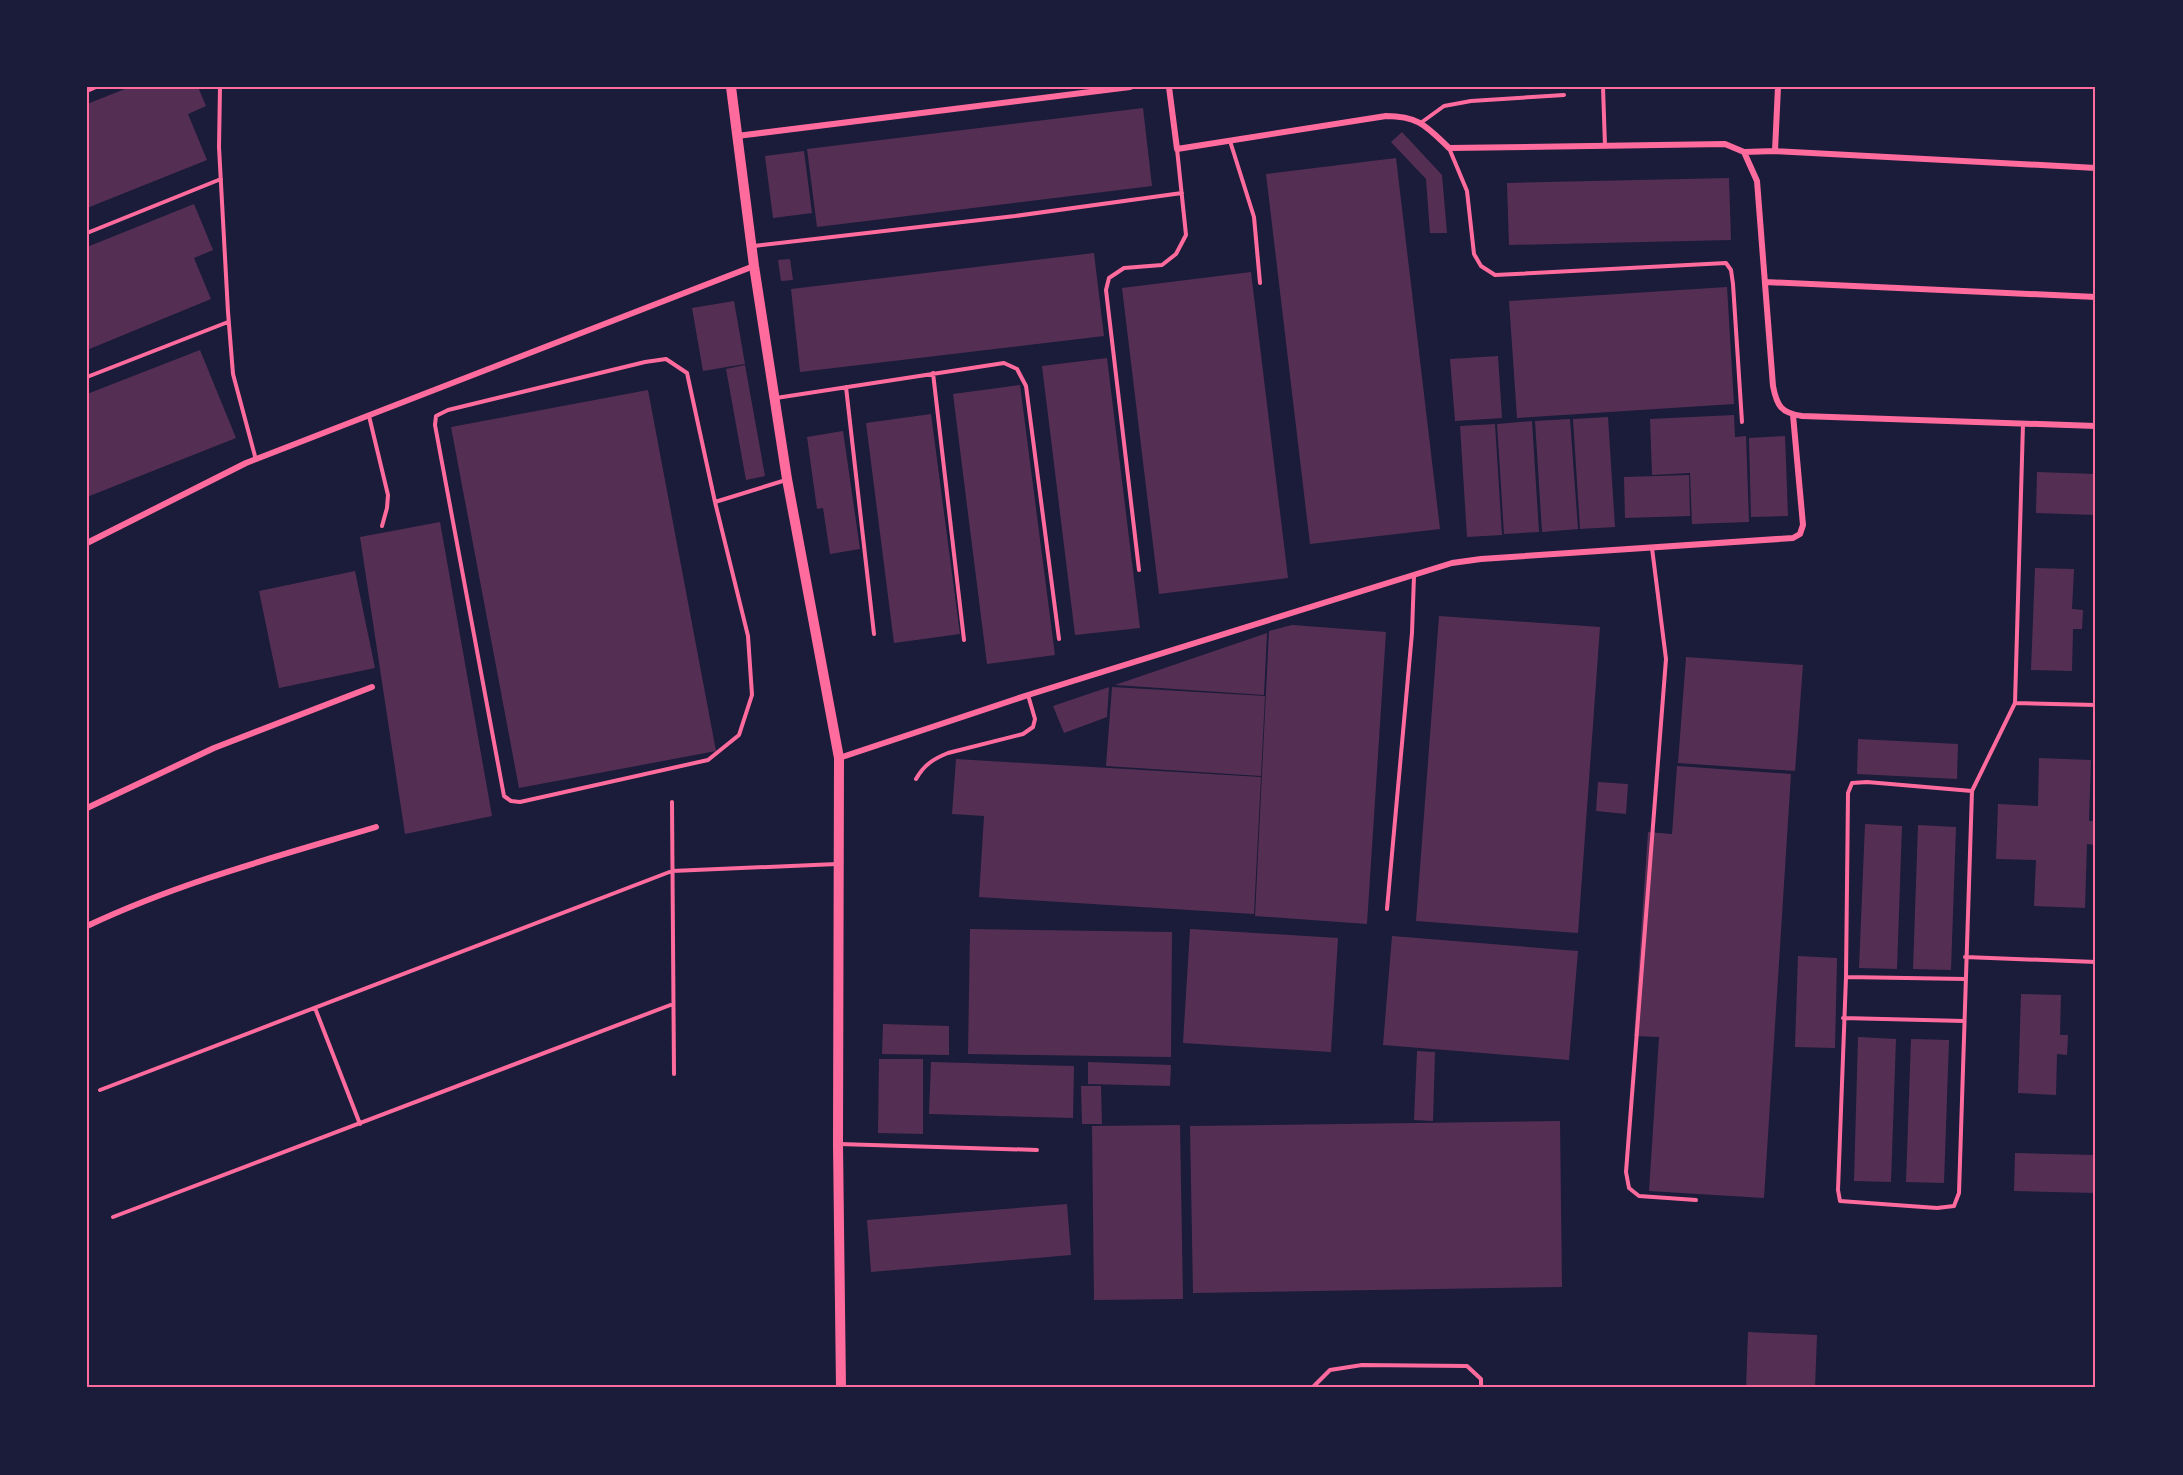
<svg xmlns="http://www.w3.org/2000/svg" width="2183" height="1475" font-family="Signika,sans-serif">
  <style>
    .building { fill: #542f53 }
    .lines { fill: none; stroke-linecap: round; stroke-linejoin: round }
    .service { stroke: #ff6b9d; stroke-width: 4 }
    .minor { stroke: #ff6b9d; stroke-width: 6 }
    .tertiary { stroke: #ff6b9d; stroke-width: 10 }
    .neatline { fill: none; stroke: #ff6b9d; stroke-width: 2 }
  </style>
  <rect width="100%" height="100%" fill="#1b1b3a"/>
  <path class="building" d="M130,87H198L206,106L188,114L207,160L87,208V104Z
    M1143,108L1152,186L817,227L807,149Z
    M1402,132L1442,175L1447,233H1430L1426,179L1391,142Z
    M804,151L812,213L773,218L765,156Z
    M1396,158L1440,529L1310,544L1266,174Z
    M1729,178L1731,240L1509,245L1507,183Z
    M194,204L213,250L194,258L211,299L87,350V247Z
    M1094,253L1104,336L800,372L791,289Z
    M790,259L793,280L781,281L778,260Z
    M1251,272L1288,578L1159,594L1122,288Z
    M1727,287L1734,404L1517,418L1509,301Z
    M734,301L745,364L703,371L692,308Z
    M200,350L236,438L87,497V394Z
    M1498,356L1502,418L1455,421L1450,359Z
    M1107,358L1140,628L1075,635L1042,366Z
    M745,365L765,476L746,480L726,369Z
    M1020,385L1055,655L987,664L953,394Z
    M648,390L716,751L519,788L451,427Z
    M931,414L960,634L894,643L866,423Z
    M1734,415L1735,437L1746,436L1749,522L1692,524L1690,473L1652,475L1650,419Z
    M1608,417L1615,527L1580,529L1573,419Z
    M1570,419L1578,529L1542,532L1535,421Z
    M1532,421L1539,532L1504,534L1497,424Z
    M1495,424L1502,535L1467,537L1460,426Z
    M843,431L860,549L830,554L823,508L817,509L807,437Z
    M1785,436L1788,516L1751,517L1749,438Z
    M2037,472L2096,474V515L2036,513Z
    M1689,475L1690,516L1625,518L1624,477Z
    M440,522L492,816L405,834L360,537Z
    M2035,568L2074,569L2072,609L2083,610L2082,629H2073L2072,671L2031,670Z
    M355,571L375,668L279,688L259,591Z
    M1439,616L1600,627L1578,933L1416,921Z
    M1292,625L1386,632L1367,924L1255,916L1269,631Z
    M1267,633L1264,695L1115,685Z
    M1686,657L1803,665L1795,771L1678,763Z
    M1109,687L1107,717L1064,733L1053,706Z
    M1112,687L1265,696L1261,776L1106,766Z
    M1858,739L1958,744L1957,779L1857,774Z
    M2039,758L2091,760L2089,821H2096V845L2087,844L2085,908L2034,906L2036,860L1996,859L1998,804L2038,806Z
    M956,759L1261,777L1254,914L979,897L984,816L952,814Z
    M1677,766L1791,774L1764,1198L1649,1191L1659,1037L1634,1036L1648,832L1672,834Z
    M1598,782L1628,784L1626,814L1596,811Z
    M1865,824L1902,826L1897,969L1859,968Z
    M1918,825L1956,827L1951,970L1913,969Z
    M970,929L1172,932L1171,1057L968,1054Z
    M1190,929L1338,938L1331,1052L1183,1043Z
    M1392,936L1578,951L1569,1060L1383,1045Z
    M1798,956L1837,958L1835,1048L1795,1047Z
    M2021,994L2061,995L2060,1035H2068L2067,1055L2057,1054L2056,1095L2018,1093Z
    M883,1024L949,1026V1055L882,1054Z
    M1858,1037L1896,1039L1891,1182L1854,1181Z
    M1911,1039L1949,1040L1944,1183L1906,1182Z
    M1417,1051L1435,1052L1433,1121L1414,1120Z
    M879,1059H923V1134L878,1133Z
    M931,1062L1074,1066L1073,1118L929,1114Z
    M1088,1062L1171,1065L1170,1086L1088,1084Z
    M1081,1086H1101L1102,1124H1082Z
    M1560,1121L1562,1287L1193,1293L1190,1126Z
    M1180,1125L1183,1299L1094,1300L1092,1126Z
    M2015,1153L2096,1155V1193L2014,1191Z
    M1067,1204L1071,1255L871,1272L867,1220Z
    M1748,1332L1817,1335L1815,1388H1746Z"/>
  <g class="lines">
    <path class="service" d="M220,87L219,147L228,312L233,374L256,460
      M1603,87L1605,146
      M87,91L96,87
      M1422,122L1444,106L1471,101L1564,95
      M1230,141L1254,217L1260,283
      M1449,148L1467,191L1474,254L1481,266L1495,275L1726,263L1731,270L1733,284L1742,422
      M87,233L221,179
      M754,246L1015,216L1182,193
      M666,359L687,373L715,502L748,636L752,695L739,735L708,760L520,802L511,801L504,796L435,425L436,416L448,410L645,362Z
      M933,373L964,640
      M87,377L228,322
      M846,387L874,634
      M776,398L1004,363L1017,369L1026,386L1059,639
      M369,416L388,495L387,508L382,526
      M715,502L786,480
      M1652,548L1666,659L1626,1172L1629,1188L1639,1196L1696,1200
      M1139,570L1106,290L1109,278L1124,268L1162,265L1176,254L1186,235L1177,149
      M2015,703L2096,705
      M916,779C924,765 933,759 948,753L1023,734L1033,727L1035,719L1028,695
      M1867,782L1972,791L1959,1193L1954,1206L1937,1208L1840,1201L1838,1190L1846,977L1848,793L1852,783Z
      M1972,791L2015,703L2023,424
      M672,802L674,1074
      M1387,909L1412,633L1414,576
      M1965,957L2096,962
      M1846,977L1966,979
      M315,1008L360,1124
      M1843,1018L1964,1021
      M100,1090L672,871L837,864
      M839,1144L1037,1150
      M113,1217L673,1004
      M1312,1388L1330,1370L1362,1365L1467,1366L1481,1379V1388"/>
    <path class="minor" d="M1169,87L1177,149L1386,116C1419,116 1427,127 1449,148L1725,144L1744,152L1757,181L1773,386C1777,406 1781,413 1802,416L2096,426
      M737,136L1130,87
      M1775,151L1778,87
      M1744,152L1775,151L2096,168
      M1765,282L2096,297
      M87,543L246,463L754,266
      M839,758L1028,695L1452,563L1481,559L1793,538L1800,534L1803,525L1793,415
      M87,808L214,748L372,687
      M87,926C180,882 279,856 376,827"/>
    <path class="tertiary" d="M731,87L754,266L787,479L839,758L838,1144L841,1388"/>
  </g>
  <rect width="2183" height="1475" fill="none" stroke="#1b1b3a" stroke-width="177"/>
  <rect x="88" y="88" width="2006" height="1298" class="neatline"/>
</svg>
